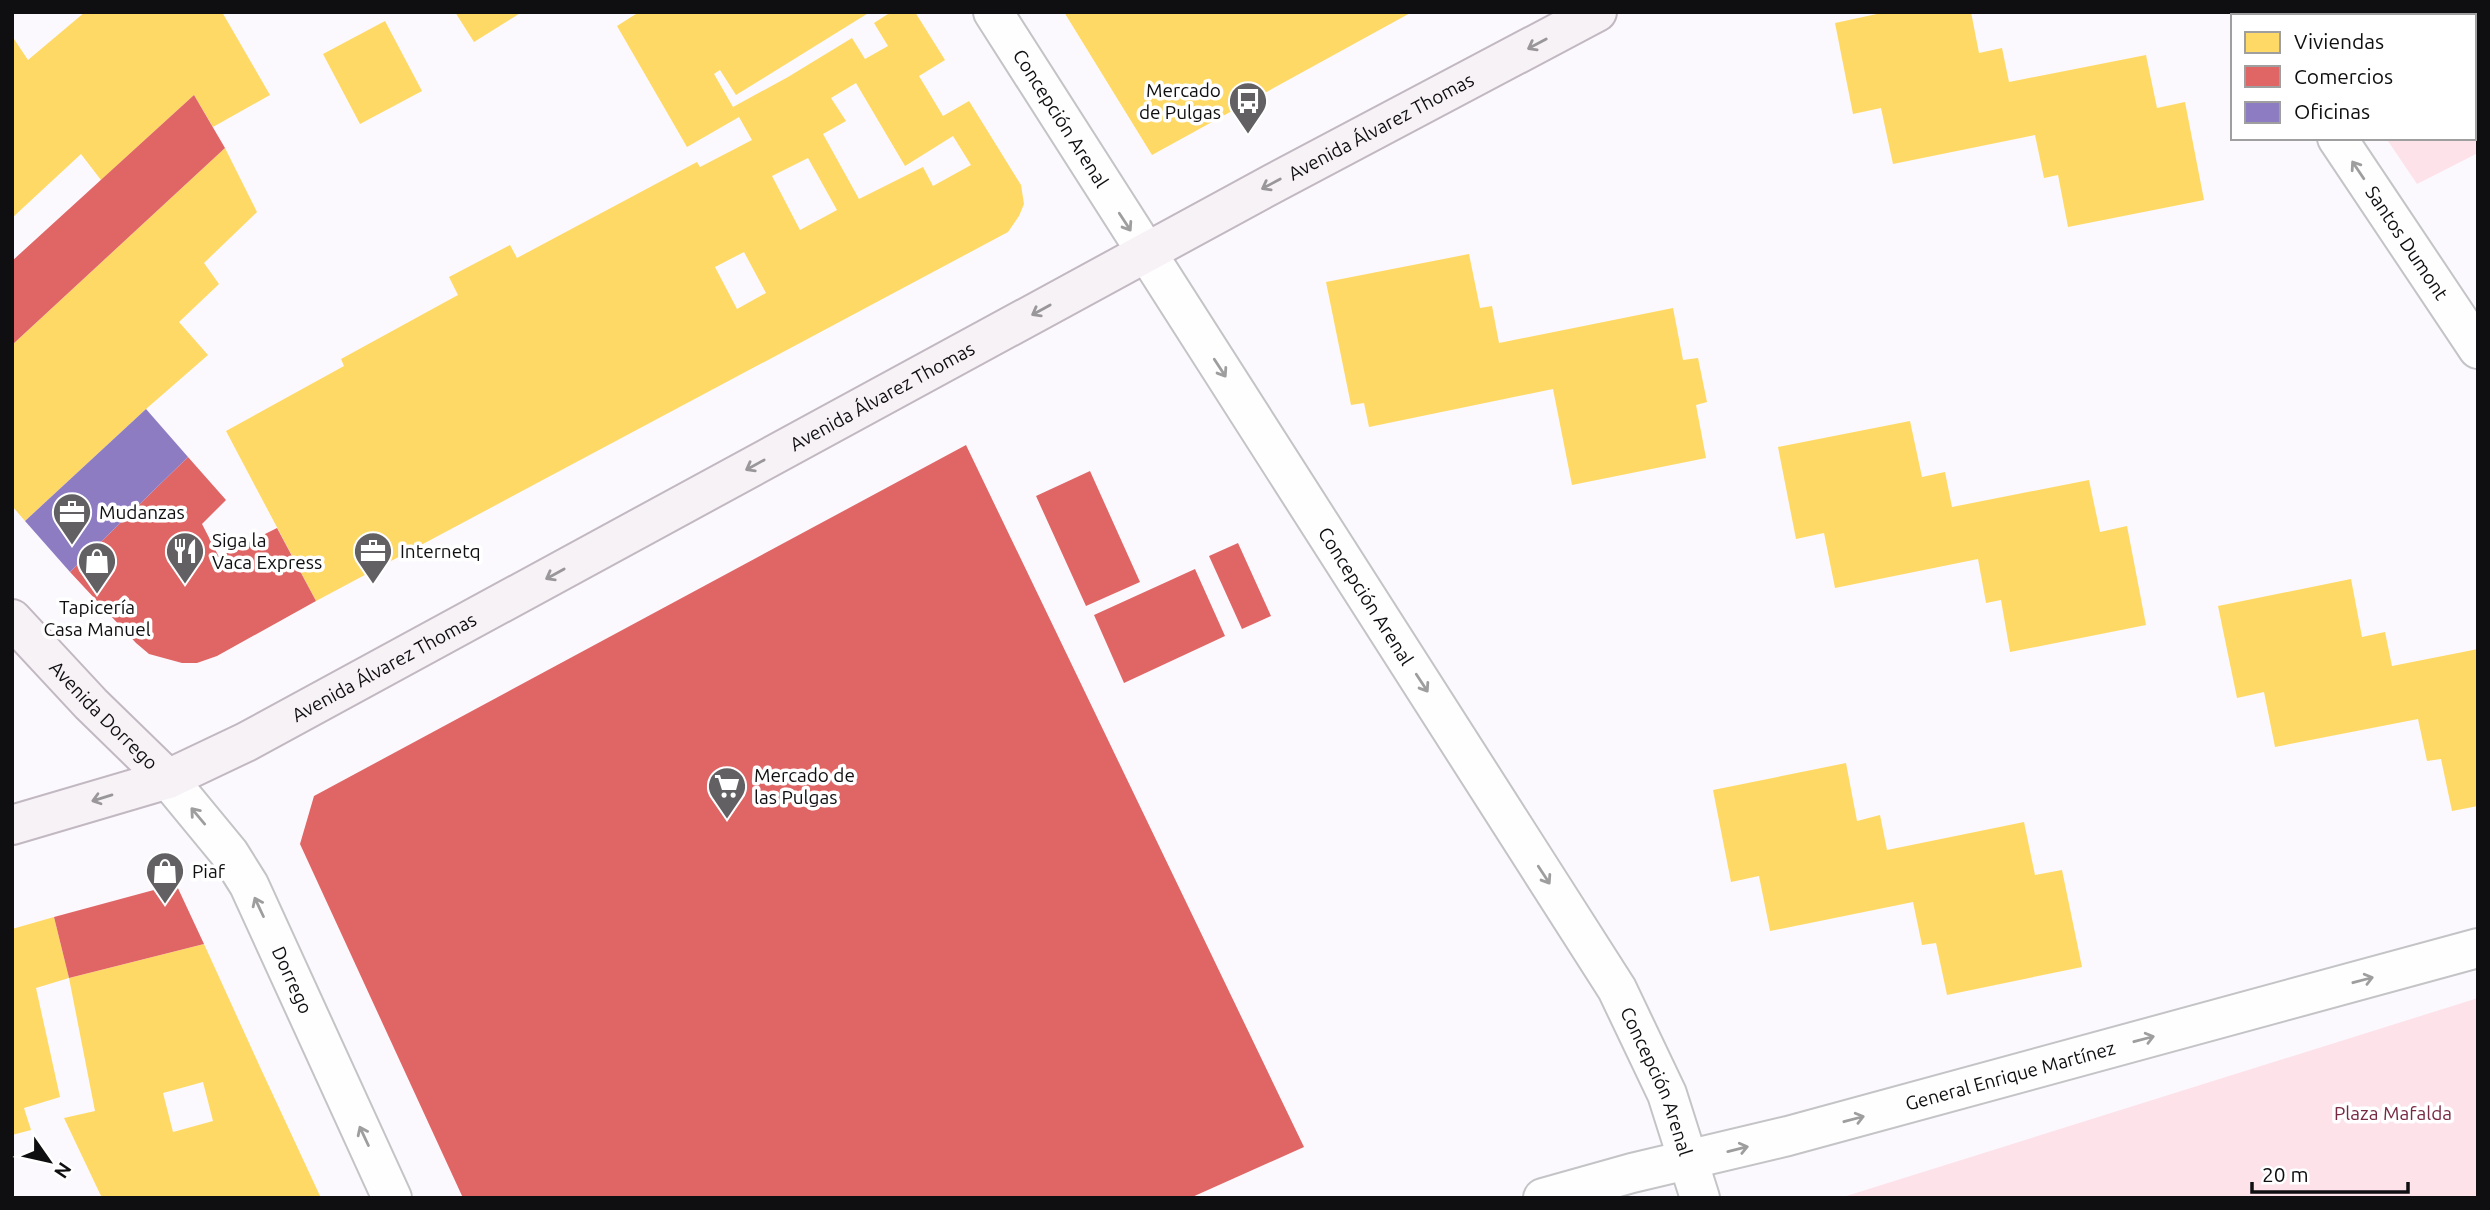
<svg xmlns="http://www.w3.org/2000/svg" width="2490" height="1210" font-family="Ubuntu,sans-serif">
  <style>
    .green { fill: #fde2ea }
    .homes { fill: #ffd966; fill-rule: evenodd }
    .shops { fill: #e06666 }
    .offices { fill: #8e7cc3 }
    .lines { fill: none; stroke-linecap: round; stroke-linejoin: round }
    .minor-casing { stroke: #c4c3c6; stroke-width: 42 }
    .major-casing { stroke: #c2b8c2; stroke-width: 42 }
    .minor { stroke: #fefeff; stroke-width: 38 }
    .major { stroke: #f7f2f6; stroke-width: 38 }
    .oneway { stroke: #9a979a }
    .oneway2 { stroke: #9e9e9f }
    .labels { text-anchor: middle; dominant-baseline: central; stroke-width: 7; stroke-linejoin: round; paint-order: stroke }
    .poi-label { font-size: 19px; fill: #0f0e10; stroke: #fff; text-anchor: start }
    .street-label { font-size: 19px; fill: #0f0e10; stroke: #fff }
    .park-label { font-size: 19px; fill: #772944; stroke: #fff }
  </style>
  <rect width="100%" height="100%" fill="#fbf9fd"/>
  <path class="green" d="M2386,138H2474L2478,141V153L2417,184Z
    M2478,998V1198H1840Z"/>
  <path class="homes" d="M85,12H222L270,95L213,127L194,95L101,180L81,154L12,218V36L28,60Z
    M455,12H522L474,42Z
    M639,12H870L736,95L720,70L714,74L733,107L788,77L852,38L865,59L888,46L874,23L891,12H915L945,60L919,76L943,116L969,101L1021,185L1024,204L1019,216L1008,232L316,601L226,431L344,366L341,359L458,295L449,277L510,245L517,258L697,162L700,167L752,140L739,117L687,147L617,26ZM856,83L905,166L953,136L971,165L933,186L923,167L859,199L823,134L846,121L831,98ZM808,158L837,210L800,230L772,176ZM744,252L766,293L737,309L715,267Z
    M1064,12H1412L1152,155Z
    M1886,12H1971L1979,53L2002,48L2009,82L2146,55L2157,108L2185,102L2204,200L2068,227L2058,175L2044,178L2035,135L1893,164L1881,108L1853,114L1835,23Z
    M385,21L422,91L360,124L323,54Z
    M225,148L257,212L204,263L219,284L179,322L208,355L146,409L25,521L12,506V345Z
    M1469,254L1480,308L1492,306L1499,343L1673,308L1683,360L1698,358L1707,402L1696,405L1706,458L1572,485L1553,389L1369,427L1364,403L1351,405L1326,282Z
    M1910,421L1922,477L1945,472L1952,507L2089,480L2100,532L2127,526L2146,625L2010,652L2001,600L1986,603L1978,559L1835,588L1824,533L1796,539L1778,447Z
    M2351,579L2362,637L2385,632L2392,666L2478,649V806L2452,811L2441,759L2427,761L2418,719L2275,747L2264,692L2237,698L2218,606Z
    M1846,763L1857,821L1880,815L1887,850L2024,822L2035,875L2062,870L2082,967L1947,995L1936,943L1922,945L1913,902L1770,931L1759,876L1731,882L1713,790Z
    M54,917L69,978L36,988L60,1097L24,1108L31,1130L12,1135V929Z
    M204,944L260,1067L321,1198H102L64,1118L95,1111L69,978ZM203,1082L213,1121L173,1132L163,1093Z"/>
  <path class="shops" d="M194,95L225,148L12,345V261Z
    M966,445L1304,1147L1190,1198H463L300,844L314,796Z
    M188,457L226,500L202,524L219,557L277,528L316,601L217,656L197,663H182L149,654L136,643L70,572Z
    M1090,471L1140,582L1086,606L1036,496Z
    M1238,543L1271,616L1242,629L1209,556Z
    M1195,569L1225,636L1124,683L1094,615Z
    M176,884L204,944L69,978L54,917Z"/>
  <path class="offices" d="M146,409L188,457L70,572L25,521Z"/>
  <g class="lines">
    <g class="minor-casing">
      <g id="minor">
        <path id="s1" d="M993,12L1617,989L1667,1094L1700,1198"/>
        <path d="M2252,12L2254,16"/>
        <path id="s2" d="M2337,138L2478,349"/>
        <path id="s3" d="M168,779L229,853L249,885L392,1198"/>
        <path id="s4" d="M1543,1198L1632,1173L1788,1136L2478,948"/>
      </g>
    </g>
    <g class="major-casing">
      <g id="major">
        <path id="s5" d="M12,619L91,704L168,779"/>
        <path id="s6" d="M12,825L168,779L246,742L1274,183L1597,12"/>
      </g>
    </g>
    <use href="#minor" class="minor"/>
    <use href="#major" class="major"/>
  </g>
  <defs><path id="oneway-shaft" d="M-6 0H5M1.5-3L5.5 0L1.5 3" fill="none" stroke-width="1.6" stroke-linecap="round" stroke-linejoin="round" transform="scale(1.75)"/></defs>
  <g class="oneway">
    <use href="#oneway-shaft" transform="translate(1537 44) rotate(152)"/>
    <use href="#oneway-shaft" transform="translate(1271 184) rotate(152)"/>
    <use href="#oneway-shaft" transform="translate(1041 310) rotate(151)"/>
    <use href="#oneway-shaft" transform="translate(755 465) rotate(151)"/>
    <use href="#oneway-shaft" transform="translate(555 574) rotate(151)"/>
    <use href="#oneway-shaft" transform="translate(102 798) rotate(163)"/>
  </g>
  <g class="oneway2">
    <use href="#oneway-shaft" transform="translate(2358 170) rotate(-124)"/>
    <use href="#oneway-shaft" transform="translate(1125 222) rotate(57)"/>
    <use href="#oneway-shaft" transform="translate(1220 368) rotate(57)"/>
    <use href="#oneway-shaft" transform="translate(1422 683) rotate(57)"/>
    <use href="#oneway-shaft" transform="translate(198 816) rotate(-130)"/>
    <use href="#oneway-shaft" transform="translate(1544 875) rotate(57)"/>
    <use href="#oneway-shaft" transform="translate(259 907) rotate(-115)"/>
    <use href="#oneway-shaft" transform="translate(2363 980) rotate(-15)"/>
    <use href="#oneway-shaft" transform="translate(2144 1039) rotate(-15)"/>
    <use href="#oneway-shaft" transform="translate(1854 1119) rotate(-15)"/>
    <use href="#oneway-shaft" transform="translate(364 1136) rotate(-115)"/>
    <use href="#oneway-shaft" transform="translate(1738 1149) rotate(-14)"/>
  </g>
  <defs>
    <g id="bus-pin" transform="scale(2.0125)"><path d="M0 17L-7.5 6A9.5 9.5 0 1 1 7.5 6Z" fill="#626063" stroke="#fff"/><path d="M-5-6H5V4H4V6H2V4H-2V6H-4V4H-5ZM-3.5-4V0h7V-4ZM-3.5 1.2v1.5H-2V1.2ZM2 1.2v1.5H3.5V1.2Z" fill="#fff"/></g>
    <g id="office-pin" transform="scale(2.0125)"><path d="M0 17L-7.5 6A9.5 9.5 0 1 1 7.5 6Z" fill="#626063" stroke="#fff"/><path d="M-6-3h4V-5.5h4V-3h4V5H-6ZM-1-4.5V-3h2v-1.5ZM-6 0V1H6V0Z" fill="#fff"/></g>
    <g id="restaurant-pin" transform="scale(2.0125)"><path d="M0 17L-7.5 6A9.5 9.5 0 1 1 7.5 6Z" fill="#626063" stroke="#fff"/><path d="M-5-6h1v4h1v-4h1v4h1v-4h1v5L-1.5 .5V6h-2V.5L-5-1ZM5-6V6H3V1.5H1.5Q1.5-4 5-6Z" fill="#fff"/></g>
    <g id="shop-pin" transform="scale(2.0125)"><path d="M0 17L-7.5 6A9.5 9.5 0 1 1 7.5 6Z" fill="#626063" stroke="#fff"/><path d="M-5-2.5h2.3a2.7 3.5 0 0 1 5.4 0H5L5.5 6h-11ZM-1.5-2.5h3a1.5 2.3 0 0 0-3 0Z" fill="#fff"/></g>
    <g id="supermarket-pin" transform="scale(2.0125)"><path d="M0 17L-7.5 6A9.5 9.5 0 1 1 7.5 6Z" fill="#626063" stroke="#fff"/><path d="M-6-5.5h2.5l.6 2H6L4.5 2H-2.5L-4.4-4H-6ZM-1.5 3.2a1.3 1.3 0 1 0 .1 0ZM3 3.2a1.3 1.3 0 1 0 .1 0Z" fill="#fff"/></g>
  </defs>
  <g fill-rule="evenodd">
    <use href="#bus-pin" x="1248" y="101"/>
    <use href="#office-pin" x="72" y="512"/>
    <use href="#restaurant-pin" x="185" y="551"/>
    <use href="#office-pin" x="373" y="551"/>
    <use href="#shop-pin" x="97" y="561"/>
    <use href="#supermarket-pin" x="727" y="786"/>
    <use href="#shop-pin" x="165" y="871"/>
  </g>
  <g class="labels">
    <g class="poi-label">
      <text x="1221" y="90" text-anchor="end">Mercado<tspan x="1221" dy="22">de Pulgas</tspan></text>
      <text x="99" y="512">Mudanzas</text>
      <text x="212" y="540">Siga la<tspan x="212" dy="22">Vaca Express</tspan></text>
      <text x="400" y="551">Internetq</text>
      <text x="97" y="607" text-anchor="middle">Tapicería<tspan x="97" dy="22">Casa Manuel</tspan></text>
      <text x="754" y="775">Mercado de<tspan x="754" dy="22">las Pulgas</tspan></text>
      <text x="192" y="871">Piaf</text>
    </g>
    <g class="street-label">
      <text stroke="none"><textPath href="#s1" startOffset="126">Concepción Arenal</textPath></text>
      <text stroke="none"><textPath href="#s6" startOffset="1540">Avenida Álvarez Thomas</textPath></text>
      <text stroke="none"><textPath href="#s2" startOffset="126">Santos Dumont</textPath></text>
      <text stroke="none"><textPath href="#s6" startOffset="973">Avenida Álvarez Thomas</textPath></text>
      <text stroke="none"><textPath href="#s1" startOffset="693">Concepción Arenal</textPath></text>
      <text stroke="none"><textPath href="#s6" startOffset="406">Avenida Álvarez Thomas</textPath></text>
      <text stroke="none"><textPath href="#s5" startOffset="133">Avenida Dorrego</textPath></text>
      <text stroke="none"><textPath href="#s3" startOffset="238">Dorrego</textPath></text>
      <text stroke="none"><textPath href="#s4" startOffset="483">General Enrique Martínez</textPath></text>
      <text stroke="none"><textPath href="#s1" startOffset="1260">Concepción Arenal</textPath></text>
    </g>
    <g class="park-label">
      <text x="2393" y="1113">Plaza Mafalda</text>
    </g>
  </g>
  <rect width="2490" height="1210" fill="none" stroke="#0f0e10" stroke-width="28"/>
  <rect x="2231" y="14" width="245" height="126" fill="#ffffff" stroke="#9f9f9f" stroke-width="2"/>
  <rect x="2245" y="32" width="35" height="21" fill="#ffd966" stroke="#9f9f9f" stroke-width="2"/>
  <text x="2294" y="49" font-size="21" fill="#0f0e10">Viviendas</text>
  <rect x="2245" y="66" width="35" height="21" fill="#e06666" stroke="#9f9f9f" stroke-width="2"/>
  <text x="2294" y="84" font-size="21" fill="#0f0e10">Comercios</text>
  <rect x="2245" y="102" width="35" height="21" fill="#8e7cc3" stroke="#9f9f9f" stroke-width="2"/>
  <text x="2294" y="119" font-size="21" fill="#0f0e10">Oficinas</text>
  <g transform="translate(49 1161) rotate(124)" stroke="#ffffff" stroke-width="5" paint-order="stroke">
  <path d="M0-5L12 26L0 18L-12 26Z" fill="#0f0e10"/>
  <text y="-10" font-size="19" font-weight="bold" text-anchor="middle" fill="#0f0e10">N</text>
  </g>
  <path d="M2252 1182v10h156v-10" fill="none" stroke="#0f0e10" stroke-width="3.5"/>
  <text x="2262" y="1182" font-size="21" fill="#0f0e10" stroke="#ffffff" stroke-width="5" paint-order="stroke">20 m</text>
</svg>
